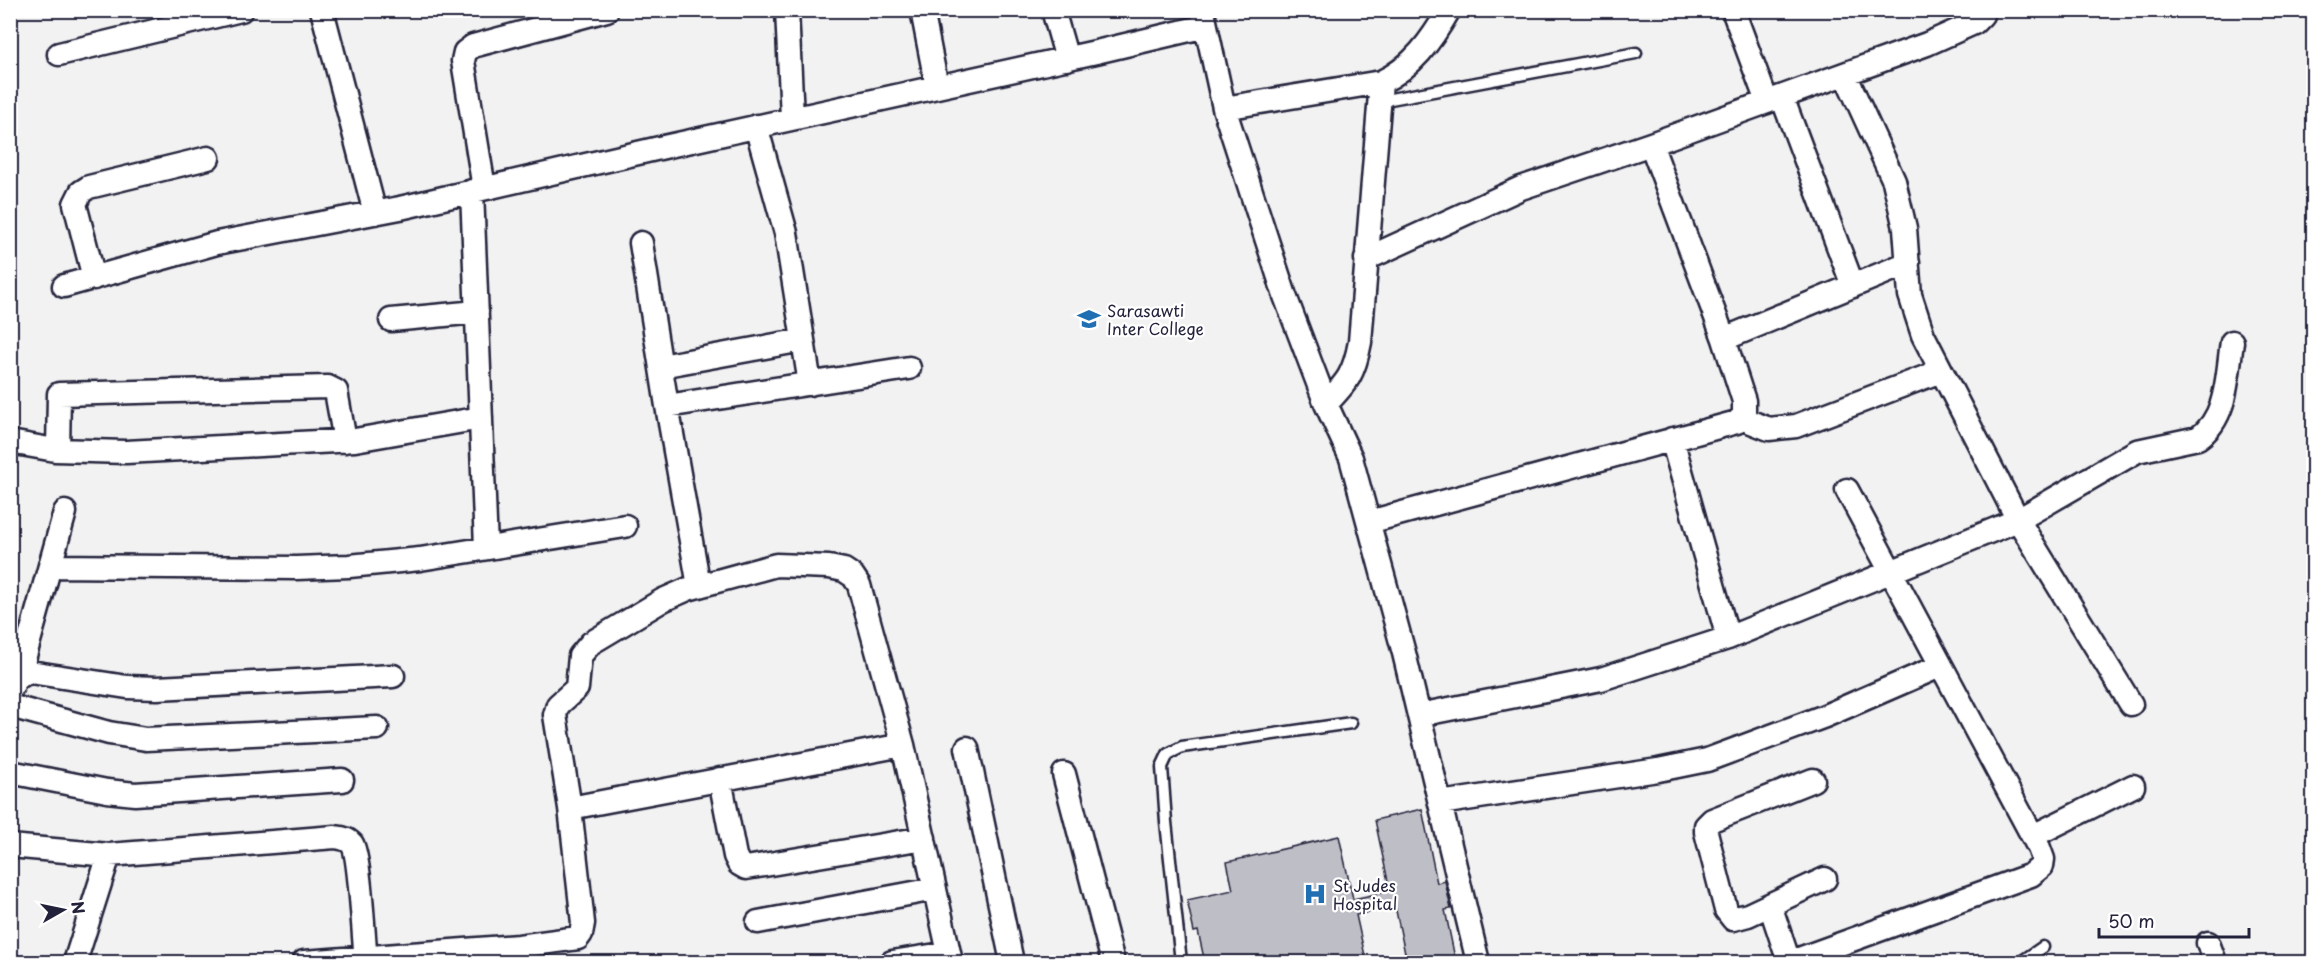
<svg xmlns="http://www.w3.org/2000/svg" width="2324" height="973" font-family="'Playpen Sans',sans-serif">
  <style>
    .building { fill: #bebec6; stroke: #22223b; stroke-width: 1.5 }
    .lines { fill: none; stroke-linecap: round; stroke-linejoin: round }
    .lane-casing { stroke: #22223b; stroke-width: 15 }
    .street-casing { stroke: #22223b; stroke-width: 27 }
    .lane { stroke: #fff; stroke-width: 10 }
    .street { stroke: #fff; stroke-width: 22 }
    .labels { text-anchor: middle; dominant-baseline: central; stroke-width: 4.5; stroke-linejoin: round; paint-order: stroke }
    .poi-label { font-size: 16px; fill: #22223b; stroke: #fff; text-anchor: start }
  </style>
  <rect width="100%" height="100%" fill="#f2f2f3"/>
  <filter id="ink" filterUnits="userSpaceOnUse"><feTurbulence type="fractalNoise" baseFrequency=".0167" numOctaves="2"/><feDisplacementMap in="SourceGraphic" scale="12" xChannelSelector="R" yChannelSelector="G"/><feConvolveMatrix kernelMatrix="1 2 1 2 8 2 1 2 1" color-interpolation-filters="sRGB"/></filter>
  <g filter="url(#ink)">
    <path class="building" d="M1422,809L1437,883L1445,881L1451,909L1445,910L1456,963H1407L1395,906L1356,915L1366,960L1357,963H1205L1198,931L1194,932L1187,900L1233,890L1227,862L1339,836L1353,899L1390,891L1375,820Z"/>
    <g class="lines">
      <g class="lane-casing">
        <path id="lane" d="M1380,101L1636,53
          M1181,962L1166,822L1162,767L1168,754L1182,747L1351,723
          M2021,962L2043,947"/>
      </g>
      <g class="street-casing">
        <path id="street" d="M322,10L375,213
          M787,10L792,118
          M922,10L937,87
          M1053,10L1067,59
          M1733,10L1767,102
          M1203,12L1224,108L1285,296L1326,404L1351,458L1404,653L1478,962
          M59,54L241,10
          M1845,74L1894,181L1905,228L1910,295L1923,335L2018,520L2131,704
          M1782,97L1853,286
          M1224,108L1381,82C1413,67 1431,41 1449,10
          M756,126L786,233L810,384
          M484,188L463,61L465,52L473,46L607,10
          M472,191L486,548
          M641,243L667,406L699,586
          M1366,259L1521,188L1651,144L1927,44L1974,23L1982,15L1983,10
          M94,278L75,204L81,192L89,187L208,158
          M64,286L217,243L400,208L664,147L1096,52L1206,26
          M391,320L477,312
          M1724,339L1908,263
          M661,366L803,340
          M1326,404C1348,381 1354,374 1360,342L1381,82
          M667,406L909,368
          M1741,418L1769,429L1796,426L1941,371
          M1672,439L1728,638
          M10,442L55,450L126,452L355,440L481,418
          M58,450L59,394L328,387L336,391L345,441
          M1369,522L1737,422L1744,415V401L1724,339L1651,144
          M50,566L296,568L349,566L420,559L625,526
          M19,677L65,512
          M10,691C14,680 19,675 30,672L127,687L157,688L393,676
          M10,706L109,733L146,739L377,728
          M1419,715L1601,679L1728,638L2018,520L2137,451L2198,438C2228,417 2227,375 2232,342
          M967,748L1012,962
          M10,772L107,791L135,794L342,780
          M1064,774L1113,962
          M720,779L735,856L739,864L746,868L924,838
          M1813,780L1712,820L1706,826V832L1726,910L1733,919L1748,915L1825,879
          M1440,803L1658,770L1707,760L1825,716L1940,666
          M570,808L903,745
          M2033,836L2133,786
          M10,846L109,855L335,837C341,838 347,838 352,844C360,855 364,944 366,962
          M1770,905L1786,953L1789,957L1799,959L2031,875L2042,866L2043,859L2039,848L1847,490
          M758,922L935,889
          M2208,943L2215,962
          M75,962L109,855
          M304,962L519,946L578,938L581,934L583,923L570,808L555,715L558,705L577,688L580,656L591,643L663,600L688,589L776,565L829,567L844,570L853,576L859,585L903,745L951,962
          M892,962L949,953"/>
      </g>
      <use href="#lane" class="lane"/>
      <use href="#street" class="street"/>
    </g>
  </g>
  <defs>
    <g id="university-bare" transform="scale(1.8)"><path d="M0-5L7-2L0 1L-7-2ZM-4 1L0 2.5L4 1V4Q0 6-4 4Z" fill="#1f6fb2" stroke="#fff" stroke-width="2.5" paint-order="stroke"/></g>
    <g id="hospital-bare" transform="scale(1.8)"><path d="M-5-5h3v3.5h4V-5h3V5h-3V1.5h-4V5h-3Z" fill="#1f6fb2" stroke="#fff" stroke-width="2.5" paint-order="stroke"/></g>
  </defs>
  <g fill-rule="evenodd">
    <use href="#university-bare" x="1089" y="319"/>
    <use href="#hospital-bare" x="1315" y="894"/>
  </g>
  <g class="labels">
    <g class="poi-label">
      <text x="1107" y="310">Sarasawti<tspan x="1107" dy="18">Inter College</tspan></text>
      <text x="1333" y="885">St Judes<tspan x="1333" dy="18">Hospital</tspan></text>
    </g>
  </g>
  <rect width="2324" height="973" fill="none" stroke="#fff" stroke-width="36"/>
  <rect x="18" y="18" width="2288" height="937" fill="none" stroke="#22223b" stroke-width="2" filter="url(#ink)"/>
  <g transform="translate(63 910) rotate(81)" stroke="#ffffff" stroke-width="4.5" paint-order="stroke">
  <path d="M0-4.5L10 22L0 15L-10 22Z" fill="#22223b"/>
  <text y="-9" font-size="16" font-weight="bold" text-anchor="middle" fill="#22223b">N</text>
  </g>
  <path d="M2099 928v9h150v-9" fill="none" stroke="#22223b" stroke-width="3"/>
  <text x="2108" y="928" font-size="18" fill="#22223b" stroke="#ffffff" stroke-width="4.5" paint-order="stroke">50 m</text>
</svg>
